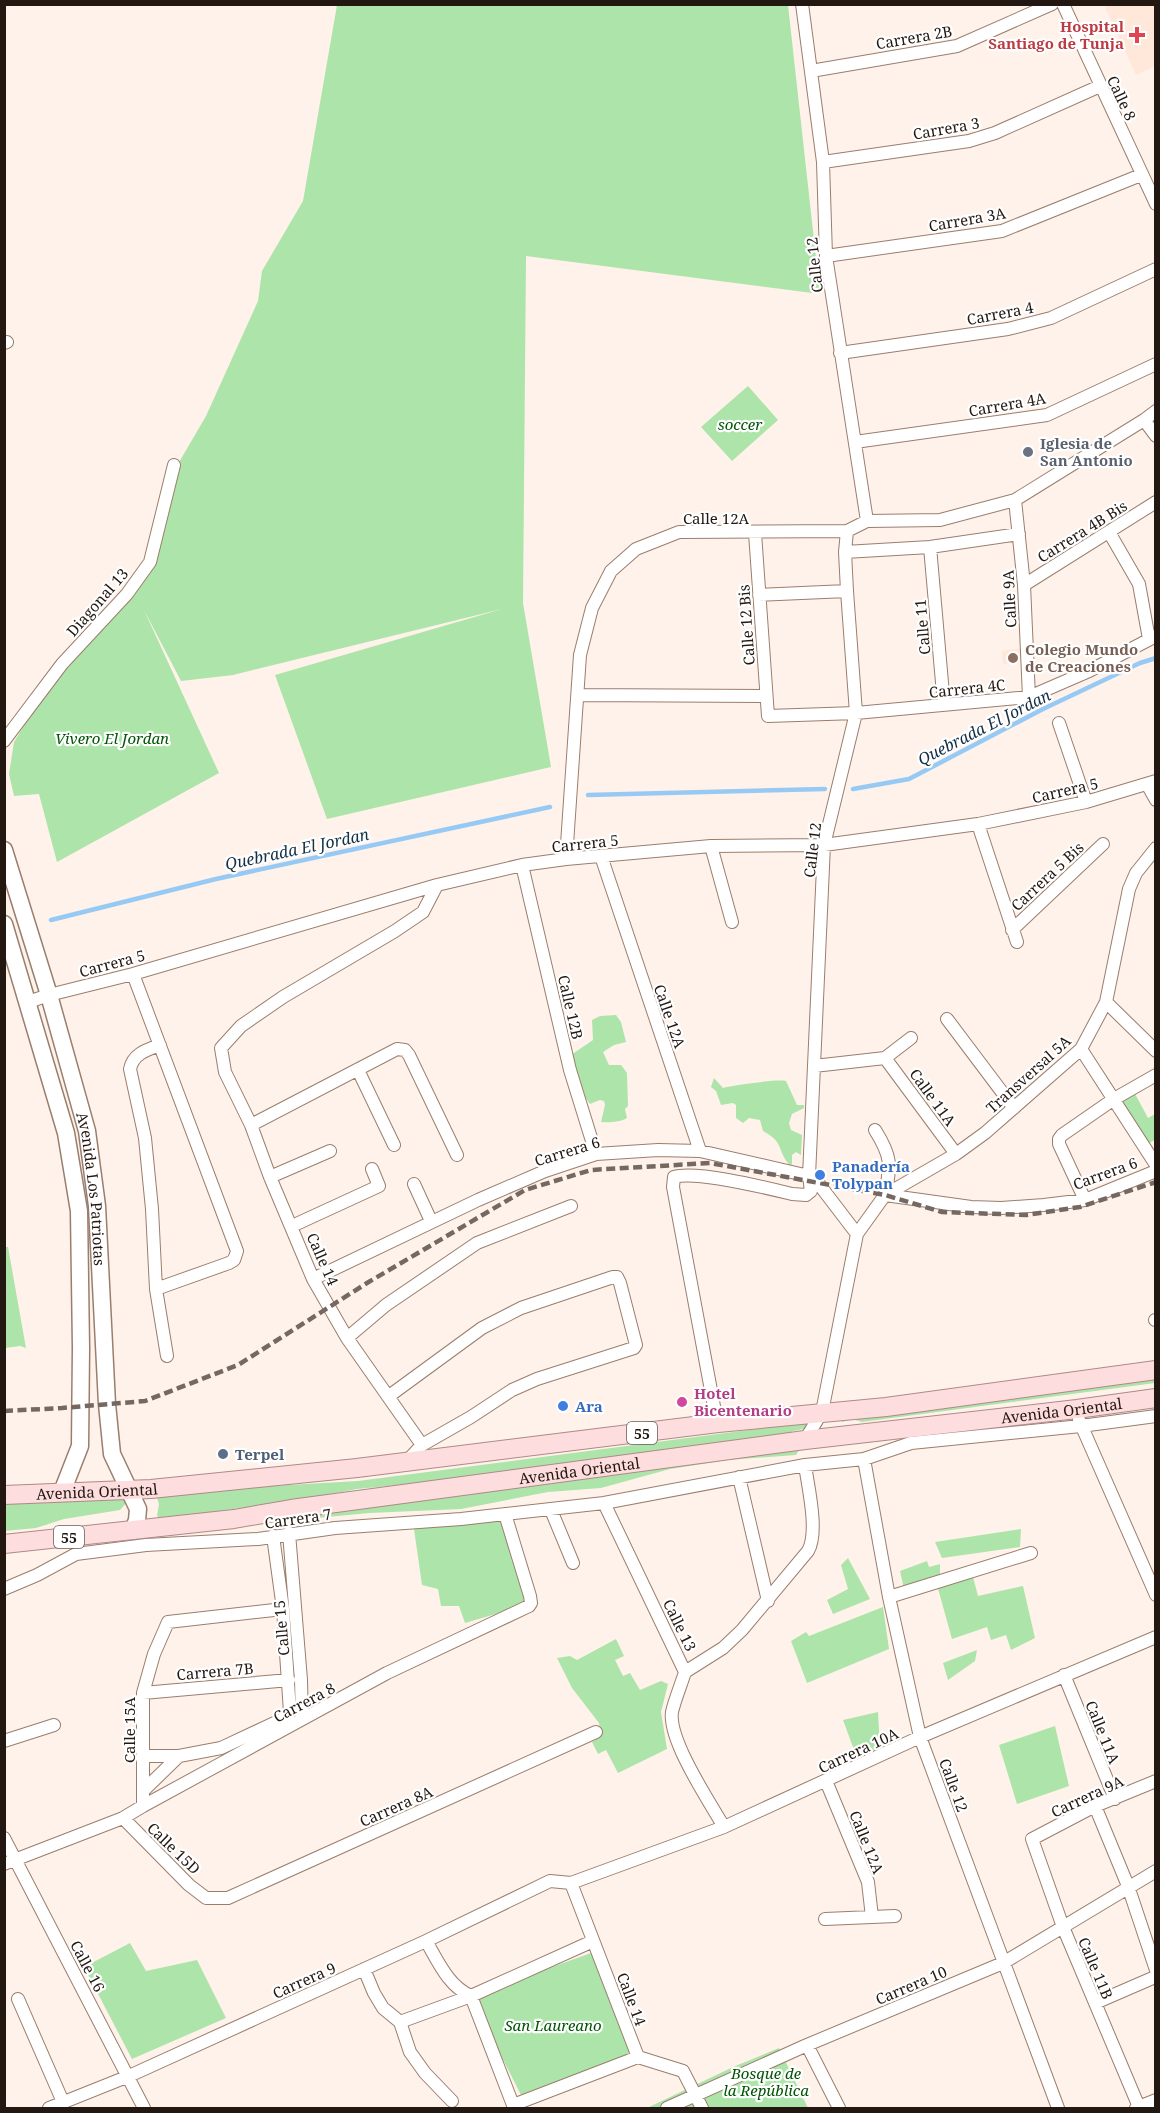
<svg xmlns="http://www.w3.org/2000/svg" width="1160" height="2113" font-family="'Noto Serif',serif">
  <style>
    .built { fill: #ffe7d9 }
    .green { fill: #ade4aa }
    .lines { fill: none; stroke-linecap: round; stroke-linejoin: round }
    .stream { stroke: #96caf4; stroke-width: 4.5 }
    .street-casing { stroke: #9a7e6d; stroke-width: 14 }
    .secondary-casing { stroke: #9a7e6d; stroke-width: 19 }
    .primary-casing { stroke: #af8988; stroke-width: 20 }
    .street { stroke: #fff; stroke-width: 12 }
    .secondary { stroke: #fff; stroke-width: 16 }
    .primary { stroke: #fdddde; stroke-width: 18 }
    .rail { stroke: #746861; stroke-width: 4.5; stroke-dasharray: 9 4.5; stroke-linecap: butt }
    .health-dot { fill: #e0444e; stroke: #fff; stroke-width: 2 }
    .worship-dot { fill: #6b7280; stroke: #fff; stroke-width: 2 }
    .education-dot { fill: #8d6e63; stroke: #fff; stroke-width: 2 }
    .shop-dot { fill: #3f7fe0; stroke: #fff; stroke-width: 2 }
    .hotel-dot { fill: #d1479c; stroke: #fff; stroke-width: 2 }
    .service-dot { fill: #5c6f8a; stroke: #fff; stroke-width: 2 }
    .labels { text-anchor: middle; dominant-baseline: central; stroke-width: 4.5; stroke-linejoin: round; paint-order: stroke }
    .shield { fill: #fff; stroke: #645d58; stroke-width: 1.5 }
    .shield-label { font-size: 14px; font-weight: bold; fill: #221711 }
    .health-label { font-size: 15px; font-weight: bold; fill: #be3a42; stroke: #fff; text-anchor: end }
    .street-label { font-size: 15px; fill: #221711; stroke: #fff }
    .park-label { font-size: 15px; font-style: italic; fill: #005505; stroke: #fff }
    .worship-label { font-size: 15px; font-weight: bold; fill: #5b616d; stroke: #fff; text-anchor: start }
    .education-label { font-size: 15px; font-weight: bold; fill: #785e54; stroke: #fff; text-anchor: start }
    .shop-label { font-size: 15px; font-weight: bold; fill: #366cbe; stroke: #fff; text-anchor: start }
    .hotel-label { font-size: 15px; font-weight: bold; fill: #b23c85; stroke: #fff; text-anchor: start }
    .service-label { font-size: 15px; font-weight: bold; fill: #4e5e75; stroke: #fff; text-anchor: start }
    .water-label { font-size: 16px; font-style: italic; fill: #133045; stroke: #fff }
  </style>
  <rect width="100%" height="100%" fill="#fff2ea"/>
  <path class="built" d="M1104,5H1155V66L1136,75Z
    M1021,648L1023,661L1003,664L1002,651Z"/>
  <path class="green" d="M337,5H788L820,294L526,256L523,603L551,767L327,819L275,675L502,609L233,675L181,681L144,610L219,773L57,862L39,794L14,796L9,774L14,742L62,664L135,593L158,544L171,476L206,416L258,301L262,271L303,201Z
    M748,386L778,420L732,461L701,427Z
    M616,1015L621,1022L626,1042L614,1045L603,1052L609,1065H621L627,1073L628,1106L625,1109L627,1118C621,1122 608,1123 601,1122L605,1105L604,1101L600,1100L590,1104L582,1093L571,1055L593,1040L592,1020L600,1016Z
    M714,1078L723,1088C733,1085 778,1079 786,1081L797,1105H804V1108L792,1114L789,1123L791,1130L802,1135L801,1155L796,1152L792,1155V1163L791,1166C776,1152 786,1143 763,1131L760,1120L749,1118L743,1123L736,1118V1105L733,1103L721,1105L716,1091L711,1087Z
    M1133,1090L1148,1118L1155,1114V1140L1141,1147L1115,1100Z
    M5,1247H8L26,1348L20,1346L5,1348Z
    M1155,1370V1383L862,1422L852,1419L842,1422L840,1414Z
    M810,1422V1428L793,1431L787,1435L450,1480L357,1489L311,1498L176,1517L160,1518L157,1516L159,1504L156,1495L166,1492L358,1481Z
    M799,1450L796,1455L728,1460L670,1469L601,1488L548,1492L461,1509L369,1513L224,1527L153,1528Z
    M126,1497V1503L120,1510L64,1519L36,1528L5,1531V1501Z
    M503,1515L530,1604L465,1623L459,1606H441L438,1589L422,1585L413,1522Z
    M1021,1529L1020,1547L942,1558L935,1542Z
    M848,1558L870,1599L833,1614L827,1600L848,1589L841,1565Z
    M927,1561L929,1567L940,1564V1580L904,1589L900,1571Z
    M973,1577L978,1596L1023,1586L1035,1638L1011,1650L1006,1635L991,1640L987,1627L952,1639L937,1585Z
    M883,1607L889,1649L807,1683L791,1641L806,1632L809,1636Z
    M616,1639L624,1656L615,1660L623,1676L630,1673L640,1690L661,1681L668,1684L661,1712L667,1749L618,1773L606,1750L598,1754L592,1742L601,1737L599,1723L572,1688L557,1658L570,1656L577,1660Z
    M977,1650L975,1661L948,1680L943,1663Z
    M878,1712L880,1747L857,1758L843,1720Z
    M1055,1726L1069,1786L1017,1804L999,1745Z
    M130,1943L146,1971L197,1960L226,2018L132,2059L84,1967Z
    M591,1953L632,2053L521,2095L471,1996Z
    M779,2048L808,2108H647L733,2067Z"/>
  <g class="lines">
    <path class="stream" d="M853,789L909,779L1043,709L1140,663L1156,658
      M588,795L825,789
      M51,920L216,879L550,807"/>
    <g class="street-casing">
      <path id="street" d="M802,4L823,162L826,256L867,521
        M1063,4L1156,204
        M811,71L957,46L1052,4
        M823,162L969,141L995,133L1100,86
        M826,256L1002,231L1141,175
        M4,343L7,342
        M840,353L1008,329L1051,318L1156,269
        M1144,420L1156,436
        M855,442L1047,415L1156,364
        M1015,500L1024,585L1029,697
        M1109,532L1139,584L1149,639
        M755,533L768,716L856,713L1029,697L1089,671L1156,636
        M930,547L944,705
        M845,552L930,547L1019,534
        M1024,585L1156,502
        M759,595L847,591
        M578,695L766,696
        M1059,723L1086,802
        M4,741L62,664L127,594L150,562L174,465
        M1147,784L1156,800
        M978,824L1017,942
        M711,846L732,922
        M601,856L700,1151
        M566,859L580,655L592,608L611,571L636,549L679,532L847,531L867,521L940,520L1015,500L1144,420L1156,411
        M522,865L570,1070L596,1154
        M1012,930L1103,844
        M133,974L237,1251L234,1260L229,1263L156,1289L167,1356
        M28,1002L49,995L133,974L437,885L522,865L566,859L711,846L824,845L978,824L1086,802L1156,781
        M1106,1002L1156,1051
        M947,1019L1014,1108
        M1081,1049L1156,1165
        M885,1058L956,1154
        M885,1058L911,1038
        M814,1066L885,1058
        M358,1070L394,1145
        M251,1125L397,1049L405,1050L409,1055L457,1155
        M875,1130C892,1157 891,1164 885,1195L971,1207L1001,1208L1044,1205L1085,1200L1156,1171
        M270,1177L330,1151
        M414,1184L431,1221
        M1085,1200L1059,1144V1139L1062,1135L1114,1099L1156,1075
        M292,1226L379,1186L372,1169
        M313,1279L478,1200L545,1171L596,1154L658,1150L700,1151L809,1176L818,1183L857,1234
        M156,1289L152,1209L145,1138L130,1069C133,1054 146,1050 160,1045
        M1155,1320H1156
        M347,1338L386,1305L477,1243L571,1206
        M389,1396L482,1328L521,1308L613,1277H617L620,1283L636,1345L634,1348L537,1379L512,1390L471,1417L422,1445
        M705,1419L716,1417L673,1187L674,1177C696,1170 767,1188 792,1194L806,1195L811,1191L809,1176L824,845L856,713L847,591L845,552L847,531
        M1079,1420L1156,1595
        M805,1440L822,1412L857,1234L885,1195L956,1154L985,1133L1081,1049L1106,1002L1129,889L1136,873L1156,848
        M864,1459L889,1597L920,1737L1058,2108
        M407,1461L422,1445L347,1338L313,1279L270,1177L251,1125L225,1072L221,1048L241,1026L283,997L395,931L423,912L437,885
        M739,1477L768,1601
        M604,1503L685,1672C681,1685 675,1699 672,1712C668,1740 709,1801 724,1827
        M551,1510L573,1563
        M289,1533L301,1680L302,1719
        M4,1589L37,1575L76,1554L146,1545L258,1539L335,1528L461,1519L604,1503L805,1465L864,1459L911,1443L1081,1426L1156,1416
        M889,1597L1031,1553
        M685,1672L723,1648L742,1630L808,1551C819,1532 808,1487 805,1465
        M1064,1675L1115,1799
        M143,1693L289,1680
        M4,1741L54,1725
        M144,1756H179L221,1748L285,1718L290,1712L283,1609L273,1536
        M826,1781L868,1882L872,1917
        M143,1791L179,1756
        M143,1806V1693L154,1654L168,1622L283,1609
        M1095,1806L1128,1886L1156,1970
        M123,1818L189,1885L206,1898H228L596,1732
        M4,1838L144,2108
        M4,1864L123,1818L143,1806L387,1673L529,1606L531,1603L530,1596L505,1514
        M571,1883L724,1827L920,1737L1156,1637
        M571,1883L638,2057L683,2071L702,2108
        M825,1919L895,1916
        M426,1941C438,1961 448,1986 471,1996L513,2105L638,2057
        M364,1969L374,1993L383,2008L400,2022L410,2052L425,2073L452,2101
        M18,1999L63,2102
        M1095,2003L1155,1977
        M400,2022L471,1996L593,1941
        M807,2045L839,2108
        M1139,2107L1063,1927L1032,1839L1095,1806L1156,1781
        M49,2108L129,2076L426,1941L550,1881L571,1883
        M667,2108L807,2045L1003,1963L1156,1871
        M1136,2108L1156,2100"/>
    </g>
    <g class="secondary-casing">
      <g id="secondary">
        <path id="s1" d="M4,850L49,995L87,1131L97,1206L107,1404L112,1454L138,1509L137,1520L133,1531"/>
        <path d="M4,924L66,1133L79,1211L81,1348L80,1446L62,1492"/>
      </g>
    </g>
    <g class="primary-casing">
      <g id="primary">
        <path id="s2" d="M4,1495L151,1489L357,1468L718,1423L886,1407L1156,1370"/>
        <path id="s3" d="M4,1544L234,1519L291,1509L805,1440L1077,1409L1156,1398"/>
      </g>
    </g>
    <use href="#street" class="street"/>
    <use href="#secondary" class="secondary"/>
    <use href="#primary" class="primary"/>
    <path class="rail" d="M4,1411L62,1408L145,1401L238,1365L367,1283L525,1190L591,1170L710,1163L885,1195L942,1212L1026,1215L1080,1207L1156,1182"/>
  </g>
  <path class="health-dot" d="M1134 26h6v6h6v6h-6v6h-6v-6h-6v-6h6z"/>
  <circle class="worship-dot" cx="1028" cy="452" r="6"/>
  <circle class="education-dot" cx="1013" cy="658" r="6"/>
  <g class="shop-dot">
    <circle cx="820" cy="1175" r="6"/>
    <circle cx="563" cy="1406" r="6"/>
  </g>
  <circle class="hotel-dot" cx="682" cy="1402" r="6"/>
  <circle class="service-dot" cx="223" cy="1454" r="6"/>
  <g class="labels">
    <g class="shield">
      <rect x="627" y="1422" width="30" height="22" rx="4.5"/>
      <rect x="54" y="1526" width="30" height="22" rx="4.5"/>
    </g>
    <g class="shield-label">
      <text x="642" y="1433">55</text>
      <text x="69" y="1537">55</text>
    </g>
    <g class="health-label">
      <text x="1124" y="26">Hospital<tspan x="1124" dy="17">Santiago de Tunja</tspan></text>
    </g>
    <g class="street-label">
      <text transform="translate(914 37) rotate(-10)">Carrera 2B</text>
      <text transform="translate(1122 98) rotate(65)">Calle 8</text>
      <text transform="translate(946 128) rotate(-10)">Carrera 3</text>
      <text transform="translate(967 219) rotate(-10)">Carrera 3A</text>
      <text transform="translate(814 265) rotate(-96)">Calle 12</text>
      <text transform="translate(1000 313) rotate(-11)">Carrera 4</text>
      <text transform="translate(1007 404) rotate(-10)">Carrera 4A</text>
      <text x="716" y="518">Calle 12A</text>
      <text transform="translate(1082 531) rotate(-32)">Carrera 4B Bis</text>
      <text transform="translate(1009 599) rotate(-93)">Calle 9A</text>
      <text transform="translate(97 602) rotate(-49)">Diagonal 13</text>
      <text transform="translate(746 625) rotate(-94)">Calle 12 Bis</text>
      <text transform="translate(922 627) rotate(-95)">Calle 11</text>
      <text transform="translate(967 688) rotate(-6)">Carrera 4C</text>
      <text transform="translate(1065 790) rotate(-13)">Carrera 5</text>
      <text transform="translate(585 843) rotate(-6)">Carrera 5</text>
      <text transform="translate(812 850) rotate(-83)">Calle 12</text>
      <text transform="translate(1047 876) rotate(-43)">Carrera 5 Bis</text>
      <text transform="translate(112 963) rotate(-15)">Carrera 5</text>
      <text transform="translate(571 1007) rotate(77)">Calle 12B</text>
      <text transform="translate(670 1016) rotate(71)">Calle 12A</text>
      <text transform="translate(1028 1074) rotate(-42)">Transversal 5A</text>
      <text transform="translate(933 1097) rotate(54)">Calle 11A</text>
      <text transform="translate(567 1151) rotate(-17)">Carrera 6</text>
      <text transform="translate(1105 1173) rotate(-20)">Carrera 6</text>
      <text stroke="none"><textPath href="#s1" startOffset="351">Avenida Los Patriotas</textPath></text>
      <text transform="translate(323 1259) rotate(66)">Calle 14</text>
      <text stroke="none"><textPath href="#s3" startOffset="1066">Avenida Oriental</textPath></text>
      <text stroke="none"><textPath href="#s3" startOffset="580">Avenida Oriental</textPath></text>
      <text stroke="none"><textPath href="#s2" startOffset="93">Avenida Oriental</textPath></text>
      <text transform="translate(298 1518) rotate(-8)">Carrera 7</text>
      <text transform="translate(680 1625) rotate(64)">Calle 13</text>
      <text transform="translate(281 1628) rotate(-95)">Calle 15</text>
      <text transform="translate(215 1671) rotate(-5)">Carrera 7B</text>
      <text transform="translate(304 1702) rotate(-28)">Carrera 8</text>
      <text transform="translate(129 1730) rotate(-90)">Calle 15A</text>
      <text transform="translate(1103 1732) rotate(68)">Calle 11A</text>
      <text transform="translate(858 1750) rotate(-25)">Carrera 10A</text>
      <text transform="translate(954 1785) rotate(70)">Calle 12</text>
      <text transform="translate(1087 1796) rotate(-25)">Carrera 9A</text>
      <text transform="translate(396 1806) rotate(-24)">Carrera 8A</text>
      <text transform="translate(867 1842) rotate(68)">Calle 12A</text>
      <text transform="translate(174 1848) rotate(44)">Calle 15D</text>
      <text transform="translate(88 1966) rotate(62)">Calle 16</text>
      <text transform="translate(1096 1968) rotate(67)">Calle 11B</text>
      <text transform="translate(304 1980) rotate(-24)">Carrera 9</text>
      <text transform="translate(911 1985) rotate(-23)">Carrera 10</text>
      <text transform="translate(632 1999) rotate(69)">Calle 14</text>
    </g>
    <g class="park-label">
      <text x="740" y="424">soccer</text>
      <text x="112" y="738">Vivero El Jordan</text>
      <text x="553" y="2025">San Laureano</text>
      <text x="766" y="2073">Bosque de<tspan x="766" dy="17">la República</tspan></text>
    </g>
    <g class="worship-label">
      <text x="1040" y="443">Iglesia de<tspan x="1040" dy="17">San Antonio</tspan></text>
    </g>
    <g class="education-label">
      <text x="1025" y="649">Colegio Mundo<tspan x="1025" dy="17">de Creaciones</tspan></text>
    </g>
    <g class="shop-label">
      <text x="832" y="1166">Panadería<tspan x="832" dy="17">Tolypan</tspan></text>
      <text x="575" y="1406">Ara</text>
    </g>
    <g class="hotel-label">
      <text x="694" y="1393">Hotel<tspan x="694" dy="17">Bicentenario</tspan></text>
    </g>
    <g class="service-label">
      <text x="235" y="1454">Terpel</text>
    </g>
    <g class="water-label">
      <text transform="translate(984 727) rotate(-27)">Quebrada El Jordan</text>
      <text transform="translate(297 849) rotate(-12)">Quebrada El Jordan</text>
    </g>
  </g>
  <rect width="1160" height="2113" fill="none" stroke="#221711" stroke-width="12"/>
</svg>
